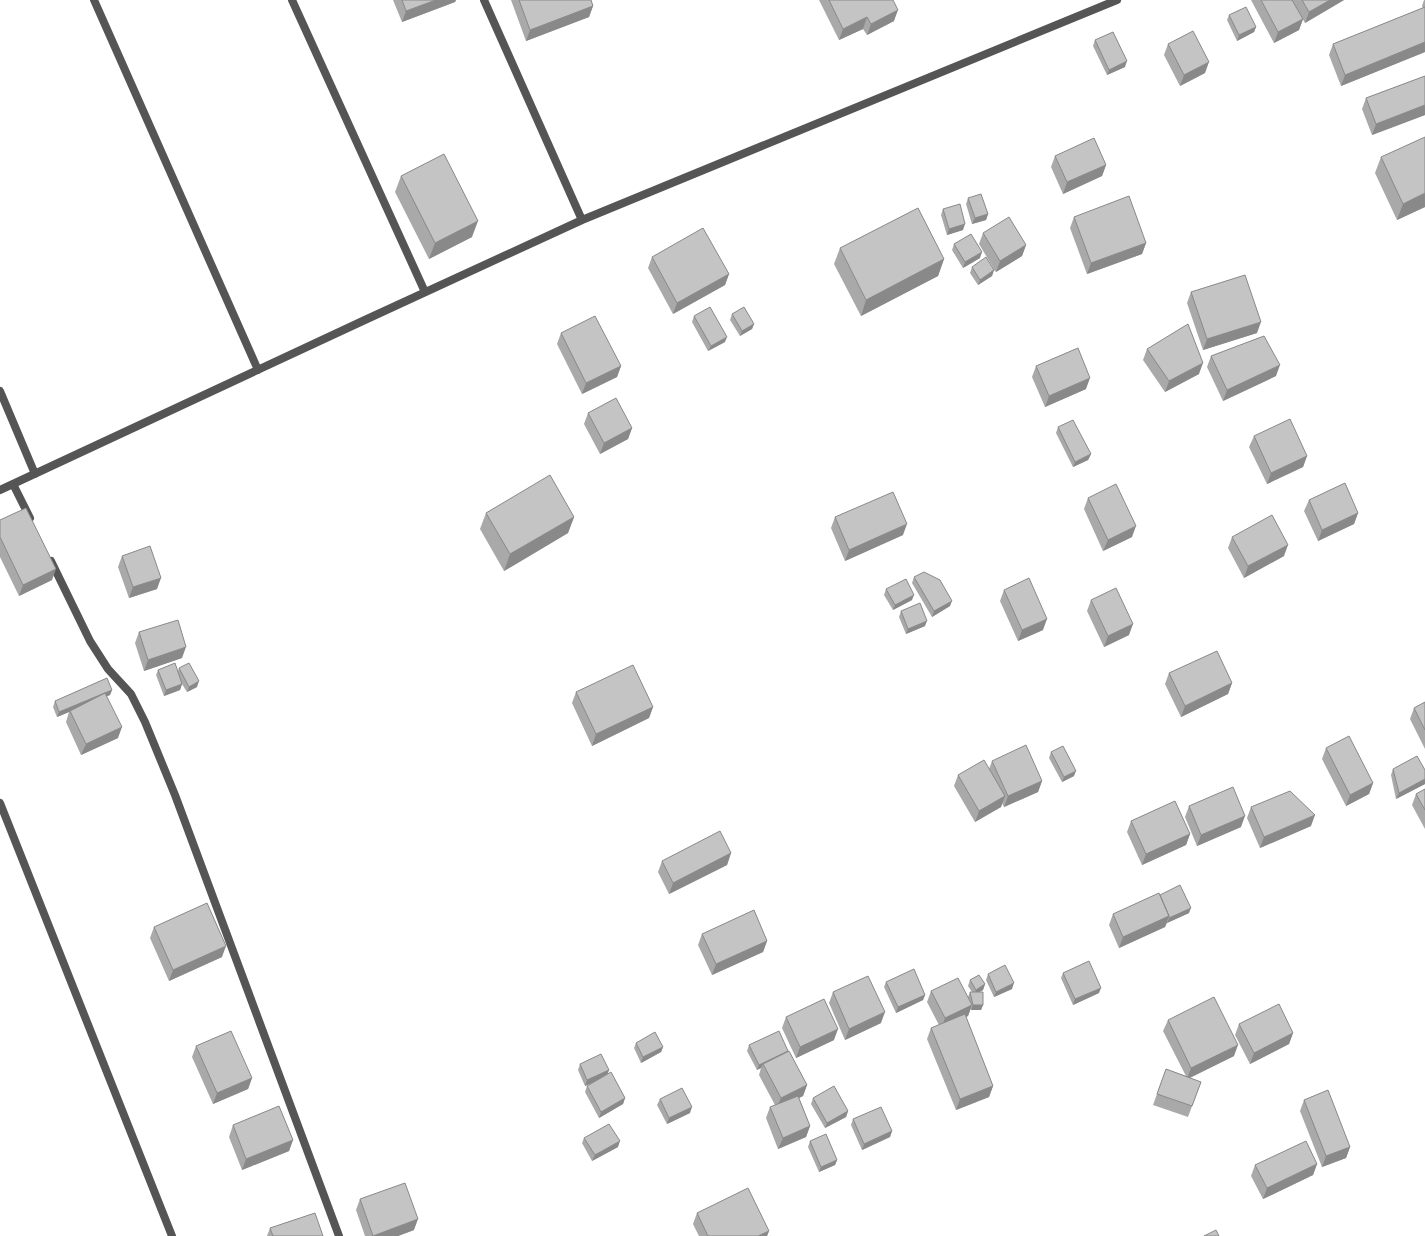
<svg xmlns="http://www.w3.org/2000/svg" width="1425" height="1236" font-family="Barlow,sans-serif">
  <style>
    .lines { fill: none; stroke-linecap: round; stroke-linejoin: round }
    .street { stroke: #555; stroke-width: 8 }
    .wall { fill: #a9a9a9 }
    .shaded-wall { fill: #898989 }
    .building { fill: #c4c4c4; stroke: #898989 }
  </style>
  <rect width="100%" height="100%" fill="#fff"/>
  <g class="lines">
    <path class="street" d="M94,0L258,370
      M292,0L425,292
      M484,0L582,220
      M0,391L35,474
      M13,484L30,518
      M0,490L367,319L582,220L1117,0
      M51,561L90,641L108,669L131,694L145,722L175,795L339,1236
      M0,803L172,1236"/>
  </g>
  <path class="wall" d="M393,0H456L455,2L402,22Z
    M511,0H591L593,6L589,17L526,41Z
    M819,0H893L894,21L867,35L863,29L839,40Z
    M1251,0H1344L1305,23L1301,16L1303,19L1299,30L1274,43Z
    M1424,0H1425V52L1341,86L1329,55L1333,44L1423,8L1422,6Z
    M1229,15L1256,27L1254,32L1237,41L1227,20Z
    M1095,40L1125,67L1107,75L1093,46Z
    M1168,44L1205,73L1180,86L1164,55Z
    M1425,76V115L1372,135L1362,109L1366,98Z
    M1055,156L1106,165L1102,176L1063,194L1051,167Z
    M1381,157L1425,207L1397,220L1375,173Z
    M401,176L472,237L429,259L395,192Z
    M968,198L988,214L986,220L972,224L966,204Z
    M943,209L963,230L947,235L941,215Z
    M1074,217L1146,243L1142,254L1087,274L1070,228Z
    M983,233L1026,245L1022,256L996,272L994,270L992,276L978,285L970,273L972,267L994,269L979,244Z
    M954,244L980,258L963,268L952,250Z
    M840,248L944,259L938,276L861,316L834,264Z
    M652,257L729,274L725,285L673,314L648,268Z
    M1191,292L1257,333L1203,350L1187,303Z
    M732,314L754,324L752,329L740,336L730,320Z
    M694,316L725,342L708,351L692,322Z
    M561,333L621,366L617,377L582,394L557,344Z
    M1147,349L1199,374L1165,392L1143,360Z
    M1211,356L1276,376L1223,401L1207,367Z
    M1036,366L1086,389L1045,407L1032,377Z
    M588,413L632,428L628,439L600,454L584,424Z
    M1058,427L1091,454L1088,460L1073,467L1056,433Z
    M1254,436L1307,456L1303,467L1267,484L1249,447Z
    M1088,498L1132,537L1103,551L1084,509Z
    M1309,500L1358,513L1354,524L1318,541L1304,511Z
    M486,513L574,517L568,533L504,571L480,529Z
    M835,517L903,535L845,561L831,528Z
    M0,520L52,580L19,596L0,557Z
    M1232,537L1284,556L1244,578L1228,548Z
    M122,556L157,589L129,598L118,567Z
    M914,577L950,606L932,617L912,583Z
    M886,589L912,600L893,610L884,595Z
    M1004,590L1043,630L1018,641L1000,601Z
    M1091,600L1129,635L1104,647L1087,611Z
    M901,611L925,626L906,634L899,617Z
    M139,632L182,658L144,671L135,643Z
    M179,668L197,687L187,692L182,684L180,690L164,696L156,675L158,670L178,671Z
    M1169,673L1232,683L1228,694L1181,717L1165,684Z
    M112,690L110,695L107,696L118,738L81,755L66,722L69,712L57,717L53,707L55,701Z
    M576,692L653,707L649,718L592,746L572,703Z
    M1425,702V749L1410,719L1414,708Z
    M1326,748L1373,783L1369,794L1346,806L1322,759Z
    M1051,752L1074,776L1062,782L1049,758Z
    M992,761L1042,781L1038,792L1004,807L1002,803L1001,807L975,822L954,786L958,775L989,769Z
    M1393,769L1425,770V784L1396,799L1391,775Z
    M1425,789V829L1412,805L1416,794Z
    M1189,806L1241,827L1197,846L1185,817Z
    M1251,807L1311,826L1260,848L1247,818Z
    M1131,821L1190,834L1186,845L1142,865L1127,832Z
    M731,853L727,865L669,894L658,872L662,861Z
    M1160,895L1189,913L1167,923L1165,927L1119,948L1109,925L1113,914Z
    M154,927L222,957L169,981L150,938Z
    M702,934L767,941L763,952L712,975L698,945Z
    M1063,973L1099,993L1073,1005L1061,978Z
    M988,974L1012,989L994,997L986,980Z
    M970,980L985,984L983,990L979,992L983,1005L981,1010H971V1008L968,1016L966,1017L993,1086L989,1097L956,1110L927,1039L931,1028L939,1025L927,1002L931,991L968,997L970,992H972L968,986Z
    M886,982L925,995L923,1000L896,1013L884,987Z
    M833,992L881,1023L845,1040L829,1003Z
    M786,1017L834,1040L796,1058L782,1028Z
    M1168,1020L1234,1056L1190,1078L1201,1082L1188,1117L1153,1105L1166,1069L1186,1076L1163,1031Z
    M1239,1024L1293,1033L1289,1044L1250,1064L1235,1035Z
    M636,1043L663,1047L661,1052L641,1063L634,1048Z
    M749,1045L788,1051L807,1085L803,1096L799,1098L810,1126L806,1137L778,1149L766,1118L770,1107L775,1105L759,1075L761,1068L757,1070L747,1051Z
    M196,1046L252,1078L248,1089L213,1104L192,1057Z
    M580,1064L609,1070L607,1074L625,1098L623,1104L599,1118L585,1092L587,1086L596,1081L585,1086L578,1070Z
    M813,1098L848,1111L846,1117L825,1128L811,1104Z
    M660,1099L690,1113L667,1124L657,1105Z
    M1304,1100L1350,1147L1346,1158L1322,1167L1300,1111Z
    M853,1119L892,1131L890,1137L862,1150L851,1125Z
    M233,1125L293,1140L289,1151L242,1170L229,1137Z
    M584,1138L618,1147L592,1161L582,1143Z
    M810,1141L837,1160L835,1165L819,1172L808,1147Z
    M1317,1164L1313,1175L1263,1199L1251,1176L1255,1165Z
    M360,1199L414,1230L398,1236H365L356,1210Z
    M697,1213L769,1231L767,1236H699L693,1224Z
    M270,1228L323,1236H267Z"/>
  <path class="shaded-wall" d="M436,0H456L455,2L402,22L406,11Z
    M1330,0H1344L1305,23L1309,12Z
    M593,6L589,17L526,41L530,30Z
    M898,10L894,21L867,35L871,24Z
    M867,17L863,29L839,40L843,29Z
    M1303,19L1299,30L1274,43L1278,32Z
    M1256,27L1254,32L1237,41L1239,35Z
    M1425,42V52L1341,86L1345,75Z
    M1127,61L1125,67L1107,75L1109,70Z
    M1209,62L1205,73L1180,86L1184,75Z
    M1425,105V115L1372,135L1376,124Z
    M1106,165L1102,176L1063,194L1067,182Z
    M1425,193V207L1397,220L1403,204Z
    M988,214L986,220L972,224L975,218Z
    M478,221L472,237L429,259L435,243Z
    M965,224L963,230L947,235L949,229Z
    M1146,243L1142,254L1087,274L1091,263Z
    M1026,245L1022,256L996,272L1000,261Z
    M982,252L980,258L963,268L965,262Z
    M944,259L938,276L861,316L866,300Z
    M994,270L992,276L978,285L980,280Z
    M729,274L725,285L673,314L677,303Z
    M1261,322L1257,333L1203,350L1207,339Z
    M754,324L752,329L740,336L742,331Z
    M727,337L725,342L708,351L711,346Z
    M1203,363L1199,374L1165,392L1169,381Z
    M1280,365L1276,376L1223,401L1227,390Z
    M621,366L617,377L582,394L586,383Z
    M1090,378L1086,389L1045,407L1049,396Z
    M632,428L628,439L600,454L604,443Z
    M1091,454L1088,460L1073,467L1075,462Z
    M1307,456L1303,467L1267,484L1271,473Z
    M1358,513L1354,524L1318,541L1322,530Z
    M574,517L568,533L504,571L510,554Z
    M907,524L903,535L845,561L849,550Z
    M1136,526L1132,537L1103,551L1108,540Z
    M1288,545L1284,556L1244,578L1248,566Z
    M56,569L52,580L19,596L23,585Z
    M161,578L157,589L129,598L133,587Z
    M914,595L912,600L893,610L895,605Z
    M952,601L950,606L932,617L934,611Z
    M1047,619L1043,630L1018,641L1022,630Z
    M927,621L925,626L906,634L908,629Z
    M1133,624L1129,635L1104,647L1108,636Z
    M186,647L182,658L144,671L148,660Z
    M199,681L197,687L187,692L189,687Z
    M1232,683L1228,694L1181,717L1185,706Z
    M182,684L180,690L164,696L166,690Z
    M112,690L110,695L70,712V711L69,712L57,717L59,712Z
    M653,707L649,718L592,746L596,734Z
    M122,727L118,738L81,755L86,744Z
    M1076,771L1074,776L1062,782L1064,777Z
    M1425,779V784L1396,799L1399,793Z
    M1042,781L1038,792L1004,807L1008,796Z
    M1373,783L1369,794L1346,806L1350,795Z
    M1005,796L1001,807L975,822L979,811Z
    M1315,815L1311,826L1260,848L1264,837Z
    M1245,816L1241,827L1197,846L1201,835Z
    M1190,834L1186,845L1142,865L1146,854Z
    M731,853L727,865L669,894L673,883Z
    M1191,908L1189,913L1167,923L1169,918Z
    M1169,916L1165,927L1119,948L1123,937Z
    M767,941L763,952L712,975L716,964Z
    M226,946L222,957L169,981L173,970Z
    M1014,983L1012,989L994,997L996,992Z
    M985,984L983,990L974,995L976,990Z
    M1101,988L1099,993L1073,1005L1075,999Z
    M925,995L923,1000L896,1013L898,1007Z
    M972,1005L968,1016L941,1029L945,1018Z
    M973,1005H983L981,1010H971Z
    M885,1012L881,1023L845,1040L849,1029Z
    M838,1029L834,1040L796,1058L800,1047Z
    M1293,1033L1289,1044L1250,1064L1254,1053Z
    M1238,1045L1234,1056L1187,1079L1191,1068Z
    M663,1047L661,1052L641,1063L643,1057Z
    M788,1051L763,1064L761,1068L757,1070L759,1065Z
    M609,1070L607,1076L585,1086L587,1080Z
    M252,1078L248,1089L213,1104L217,1093Z
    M807,1085L803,1096L776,1109L781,1098Z
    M993,1086L989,1097L956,1110L960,1099Z
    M625,1098L623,1104L599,1118L601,1112Z
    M692,1107L690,1113L667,1124L669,1118Z
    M848,1111L846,1117L825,1128L827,1123Z
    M810,1126L806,1137L778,1149L783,1138Z
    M892,1131L890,1137L862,1150L864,1144Z
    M293,1140L289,1151L242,1170L246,1159Z
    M620,1141L618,1147L592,1161L595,1155Z
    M1350,1147L1346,1158L1322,1167L1326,1156Z
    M837,1160L835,1165L819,1172L821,1167Z
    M1317,1164L1313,1175L1263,1199L1267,1188Z
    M418,1219L414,1230L398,1236H373Z
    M769,1231L767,1236H758Z"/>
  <path class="building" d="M402,0H436L406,11Z
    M519,0H591L593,6L530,30Z
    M829,0H893L898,10L871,24L867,17L843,29Z
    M1261,0H1292L1303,19L1278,32Z
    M1302,0H1330L1309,12Z
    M1246,7L1256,27L1239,35L1229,15Z
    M1425,7V42L1345,75L1333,44Z
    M1193,31L1209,62L1184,75L1168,44Z
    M1113,32L1127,61L1109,70L1095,40Z
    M1425,76V105L1376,124L1366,98Z
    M1425,137V193L1403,204L1381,157Z
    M1094,138L1106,165L1067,182L1055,156Z
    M444,154L478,221L435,243L401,176Z
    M981,194L988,214L975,218L968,198Z
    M1129,196L1146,243L1091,263L1074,217Z
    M960,204L965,224L949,229L943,209Z
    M918,208L944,259L866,300L840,248Z
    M1009,217L1026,245L1000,261L983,233Z
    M703,228L729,274L677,303L652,257Z
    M971,234L982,252L965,262L954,244Z
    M986,257L994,270L980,280L972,267Z
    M1245,275L1261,322L1207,339L1191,292Z
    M710,307L727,337L711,346L694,316Z
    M744,307L754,324L742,331L732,314Z
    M595,316L621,366L586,383L561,333Z
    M1188,324L1203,363L1169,381L1147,349Z
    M1264,336L1280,365L1227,390L1211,356Z
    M1078,348L1090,378L1049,396L1036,366Z
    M616,398L632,428L604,443L588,413Z
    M1290,419L1307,456L1271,473L1254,436Z
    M1073,420L1091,454L1075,462L1058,427Z
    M550,475L574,517L510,554L486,513Z
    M1345,483L1358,513L1322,530L1309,500Z
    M1116,484L1136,526L1108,540L1088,498Z
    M893,492L907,524L849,550L835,517Z
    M26,508L56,569L23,585L0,537V520Z
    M1272,515L1288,545L1248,566L1232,537Z
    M150,546L161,578L133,587L122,556Z
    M924,572L940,580L952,601L934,611L914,577Z
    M1029,578L1047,619L1022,630L1004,590Z
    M906,579L914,595L895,605L886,589Z
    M1116,588L1133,624L1108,636L1091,600Z
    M920,603L927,621L908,629L901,611Z
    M178,620L186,647L148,660L139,632Z
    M1217,651L1232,683L1185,706L1169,673Z
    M175,663L182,684L166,690L158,670Z
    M189,663L199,681L189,687L179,668Z
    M633,665L653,707L596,734L576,692Z
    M107,678L112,690L59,712L55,701Z
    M105,693L122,727L86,744L70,711Z
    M1425,702V730L1414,708Z
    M1349,736L1373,783L1350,795L1326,748Z
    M1026,745L1042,781L1008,796L992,761Z
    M1063,746L1076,771L1064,777L1051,752Z
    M1417,756L1425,770V779L1399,793L1393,769Z
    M984,760L1005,796L979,811L958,775Z
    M1233,787L1245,816L1201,835L1189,806Z
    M1425,789V810L1416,794Z
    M1290,791L1315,815L1264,837L1251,807Z
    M1175,801L1190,834L1146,854L1131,821Z
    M720,831L731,853L673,883L662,861Z
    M1180,885L1191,908L1169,918V916L1160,895Z
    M1159,893L1169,916L1123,937L1113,914Z
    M207,903L226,946L173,970L154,927Z
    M754,910L767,941L716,964L702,934Z
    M1089,961L1101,988L1075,999L1063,973Z
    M1005,965L1014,983L996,992L988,974Z
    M914,969L925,995L898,1007L886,982Z
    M979,975L985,984L976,990L970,980Z
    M868,976L885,1012L849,1029L833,992Z
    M958,978L972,1005L945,1018L931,991Z
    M970,992H983V1005H973Z
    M1214,997L1238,1045L1191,1068L1168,1020Z
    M824,999L838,1029L800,1047L786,1017Z
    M1279,1004L1293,1033L1254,1053L1239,1024Z
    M965,1014L993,1086L960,1099L931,1028Z
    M231,1031L252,1078L217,1093L196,1046Z
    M779,1031L788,1051L759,1065L749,1045Z
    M655,1032L663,1047L643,1057L636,1043Z
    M789,1051L807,1085L781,1098L763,1064Z
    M601,1054L609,1070L587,1080L580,1064Z
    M1166,1069L1201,1082L1192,1106L1157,1094Z
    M611,1072L625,1098L601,1112L587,1086Z
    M834,1086L848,1111L827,1123L813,1098Z
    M682,1088L692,1107L669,1118L660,1099Z
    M1328,1090L1350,1147L1326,1156L1304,1100Z
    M798,1096L810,1126L783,1138L770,1107Z
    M279,1106L293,1140L246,1159L233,1125Z
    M881,1107L892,1131L864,1144L853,1119Z
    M609,1124L620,1141L595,1155L584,1138Z
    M826,1134L837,1160L821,1167L810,1141Z
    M1306,1141L1317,1164L1267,1188L1255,1165Z
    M405,1183L418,1219L373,1236L360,1199Z
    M748,1188L769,1231L758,1236H708L697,1213Z
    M315,1213L323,1236H273L270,1228Z
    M1216,1230L1219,1236H1204Z"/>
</svg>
